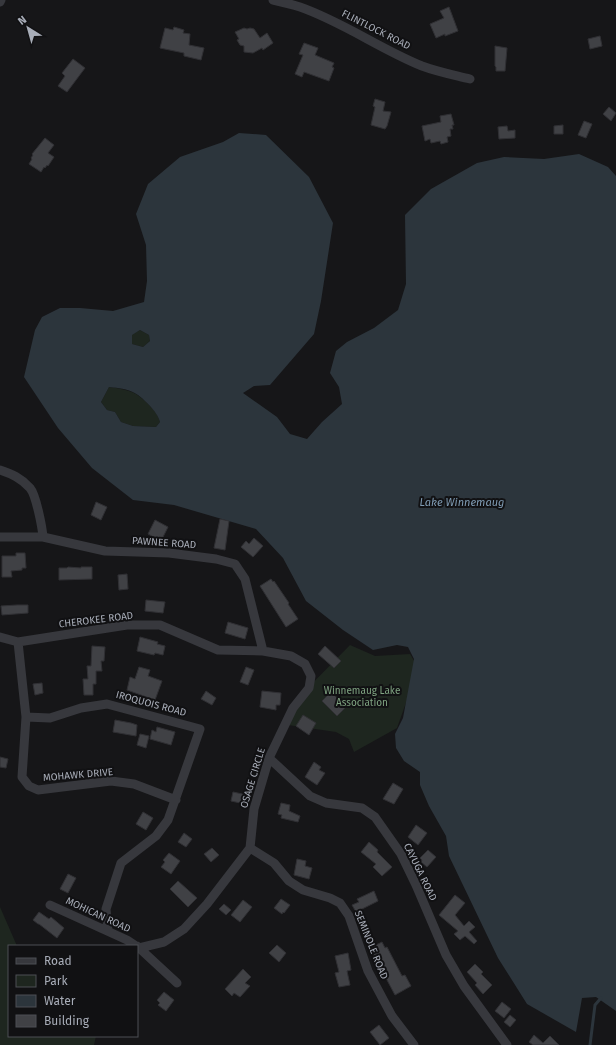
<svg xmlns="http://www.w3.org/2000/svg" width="616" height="1045" font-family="'Fira Sans',sans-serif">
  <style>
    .green { fill: #1e261f }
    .water { fill: #2c353c; fill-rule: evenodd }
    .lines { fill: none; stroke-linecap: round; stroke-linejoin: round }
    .stream { stroke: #2c353c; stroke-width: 3 }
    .building { fill: #404145; stroke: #303034 }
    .minor { stroke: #37383d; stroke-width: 9 }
    .labels { text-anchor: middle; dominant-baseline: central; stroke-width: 4; stroke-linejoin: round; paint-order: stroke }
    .street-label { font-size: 10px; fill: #a8adb8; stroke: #111113 }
    .park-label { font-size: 10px; fill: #7fa381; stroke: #111113 }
    .water-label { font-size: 11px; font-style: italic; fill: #7f9bb3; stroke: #111113 }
  </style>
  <rect width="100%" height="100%" fill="#161618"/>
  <path class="green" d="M140,330L149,335L150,341L143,347L132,344L131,335Z
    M109,387C129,390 136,391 150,406C155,411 158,415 160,422L156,427L133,426L121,422L115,412L107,410L101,402Z
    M350,645L375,656L410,654L416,664L408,697L397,728L354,752L349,739L336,732L288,725L293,703Z
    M0,907L17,946H9V1036H96L94,1045H0Z"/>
  <path class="water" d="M239,133L266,135L309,177L333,223L321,301L314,334L270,385L254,386L243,393L277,417L290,434L307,439L322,422L342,404L339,387L330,373L336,351L347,342L374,328L398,310L406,284L405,215L431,189L477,163L504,157L544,159L579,154L608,167L616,176V1011L596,997L582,998L576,1032L527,1004L498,958L449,856L446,836L429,806L420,785V772L404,761L396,748L395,734L403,718L414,659L408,647L397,645L373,650L343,630L306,601L283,558L256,529L174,505L133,500L92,468L58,428L24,377L35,330L42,317L60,308H80L113,311L144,302L147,281L146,245L136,214L148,184L180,157L223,142ZM140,330L149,335L150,341L143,347L132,344V335ZM109,387C130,389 136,391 150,406C155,412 158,415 160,422L156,427L133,426L121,422L115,412L107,410L101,402Z"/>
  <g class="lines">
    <path class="stream" d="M590,1045L595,1005L601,998"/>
  </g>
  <path class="building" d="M449,7L458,31L445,36V34L436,38L430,24L444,18L440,11Z
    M174,27L184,30L183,33L190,34L189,45L204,48L201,60L184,56V53L160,48L165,28L173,30Z
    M244,28L247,29L250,28L254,29L260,38L267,33L273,43L263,50L262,48L253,53L244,52V46L240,45L237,40L239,39L235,32Z
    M600,36L602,46L590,49L588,39Z
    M304,43L318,48L315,55L334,63L332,67L334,68L329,81L304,72L302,77L295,74L303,55L299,54Z
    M495,46L507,48L505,71H496V67L495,66Z
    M73,59L85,68L67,92L58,86L65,76L62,73Z
    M375,99L385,102L383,111L391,112L387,126L385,129L371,125L375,107L373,106Z
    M609,107L616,113L611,121L603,114Z
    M451,114L454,125H452L453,129H450L451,136L447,137L448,142L441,144L440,141L431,143L430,139L425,141L422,126L441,122L440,116Z
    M584,121L592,124L586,138L578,135Z
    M563,125V134H554V126Z
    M507,126L508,131L515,130V138L499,139L498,127Z
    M45,138L54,145L48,153L54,157L48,166L47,165L45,168L44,167L41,172L29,164L32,159L31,158L33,155L32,154Z
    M96,502L107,507L101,520L91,515Z
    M220,519L229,521L225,550L214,548Z
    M155,520L168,527L161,541L148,534Z
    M254,538L263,546L253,557L241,547L246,541L249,544Z
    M16,553H25L26,568H22V570L11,571L12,577H2V556H16Z
    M68,567L81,568V567H92V579L59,580V568H67Z
    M127,574L128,589L119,590L118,575Z
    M271,579L273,582L274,581L289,603L288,604L298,619L286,627L260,586Z
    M146,600L165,602L163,613L145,611Z
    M17,605H28V613L2,615L1,606Z
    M228,622L248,628L245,639L225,633Z
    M140,637L158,642L157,644L165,646L163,655L155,653L154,655L137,651Z
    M92,646L105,647L104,661H101L102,671H96V684H93V695H84L83,679H88L87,666H91Z
    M325,646L341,661L334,668L318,654Z
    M139,667L150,670L148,676L162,681L155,700L127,690L130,677L135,679Z
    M246,667L254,670L248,685L240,682Z
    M42,683L43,693L35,695L33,684Z
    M206,691L216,698L212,705L201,699Z
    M262,691L281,693L280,705H276V710L260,707Z
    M331,692L346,707L337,716L322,701Z
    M303,715L316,723L309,735L296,726Z
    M115,720L131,723L137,725L136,736L113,732Z
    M157,727L175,732L171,745L150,739L152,730L156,732Z
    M140,734L149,736L146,748L137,745Z
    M0,757L8,759L6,768L0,767Z
    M314,762L321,767L319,770L325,773L317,785L305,777Z
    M393,783L403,789L394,804L383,799Z
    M233,792L247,795L245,804L231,801Z
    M281,803L290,805L289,811L300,816L298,822L281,818L282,815L278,814Z
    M143,812L153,818L146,830L136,824Z
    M416,825L427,833L418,845L408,837Z
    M184,833L192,839L186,847L178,842Z
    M369,842L378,850L377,852L392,867L382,876L373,867L376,864L361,852Z
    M212,848L219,855L211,862L204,854Z
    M428,850L436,857L427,867L421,862L422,860L420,858Z
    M169,853L180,861L171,874L161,867L165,862L163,860Z
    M297,859L306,861L305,866L312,868L309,879L294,875Z
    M68,874L76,878L68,893L60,889Z
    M178,881L197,898L188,907L170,889Z
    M374,891L378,901L356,912L352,905L359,902L357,899Z
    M455,895L465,903L455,915L464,926L469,921L475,927L469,932L477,941L474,944L465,936L460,940L454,934L458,931L439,915Z
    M281,899L290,905L284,913L283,912L282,914L274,908Z
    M243,900L252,907L240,922L231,915Z
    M224,904L231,910L226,915L219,909Z
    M39,912L49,919L51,917L64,928L57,938L39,924H38L33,920Z
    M382,942L385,948L387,947L402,976L405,975L411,986L395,995L370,948Z
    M277,945L286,953L279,962L269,953Z
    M348,953L351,970L347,971L350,985L339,987L335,973L339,972L335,956Z
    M475,964L483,972L481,974L492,985L483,994L475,985L477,983L467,972Z
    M243,969L251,977L245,983L250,986L240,997L234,993L232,996L225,989Z
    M164,992L174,1000L166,1011L158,1005L160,1003L157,1000Z
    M502,1002L511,1009L504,1018L495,1011Z
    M510,1015L516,1020L510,1027L504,1022Z
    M379,1025L389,1038L380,1045L370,1032Z
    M534,1035L543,1043L550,1036L559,1045H533L529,1042Z"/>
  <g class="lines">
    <path class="minor" d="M273,0C282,2 291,4 300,7C343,22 380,49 422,66C438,72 454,75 470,79
      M0,2L1,0
      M0,470C12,474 21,478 30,488C36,495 42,526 43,537
      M0,537H43L105,551L169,553L216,559L235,564L245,579L263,651
      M0,637L18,642L127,625H160L218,650L263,651L291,656L305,664L311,676L309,688L293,708L269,758L254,809L250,848L207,904L184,929L164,942L139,948
      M18,642L26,717L22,777L29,786L38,790L111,781L134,784L176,800
      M26,717L50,718L81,708L107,704L200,729L168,820L156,836L121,863L106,909L108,931
      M269,758L310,796L326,803L362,808L375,817L401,854L416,885L446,955L464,986L507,1045
      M250,848L274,863L289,881L303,890L330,898L340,903L349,916L368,971L392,1016L414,1045
      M50,905L127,940L136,946
      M137,946L177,983"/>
  </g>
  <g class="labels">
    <g class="street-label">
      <text transform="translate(376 30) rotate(27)">FLINTLOCK ROAD</text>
      <text transform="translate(164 543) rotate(4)">PAWNEE ROAD</text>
      <text transform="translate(96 620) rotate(-7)">CHEROKEE ROAD</text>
      <text transform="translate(151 704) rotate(15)">IROQUOIS ROAD</text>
      <text transform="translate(78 775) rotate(-5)">MOHAWK DRIVE</text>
      <text transform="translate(253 778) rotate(-73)">OSAGE CIRCLE</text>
      <text transform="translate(420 872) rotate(64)">CAYUGA ROAD</text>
      <text transform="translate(98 915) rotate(25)">MOHICAN ROAD</text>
      <text transform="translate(371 945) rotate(68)">SEMINOLE ROAD</text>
    </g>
    <g class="park-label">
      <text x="362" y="691">Winnemaug Lake<tspan x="362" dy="12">Association</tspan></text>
    </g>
    <g class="water-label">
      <text x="462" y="502">Lake Winnemaug</text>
    </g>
  </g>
  <rect x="8" y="945" width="130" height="92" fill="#111113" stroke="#4d4f55"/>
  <rect x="16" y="958" width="20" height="6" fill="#37383d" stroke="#4d4f55"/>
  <text x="44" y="965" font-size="12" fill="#a8adb8">Road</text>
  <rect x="16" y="975" width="20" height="12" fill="#1e261f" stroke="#4d4f55"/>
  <text x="44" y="985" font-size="12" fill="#a8adb8">Park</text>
  <rect x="16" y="995" width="20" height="12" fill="#2c353c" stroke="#4d4f55"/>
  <text x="44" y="1005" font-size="12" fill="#a8adb8">Water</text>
  <rect x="16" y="1015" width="20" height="12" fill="#404145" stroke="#4d4f55"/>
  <text x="44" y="1025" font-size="12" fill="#a8adb8">Building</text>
  <g transform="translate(28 28) rotate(323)" stroke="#111113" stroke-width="3" paint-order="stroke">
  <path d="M0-3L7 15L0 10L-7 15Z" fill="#a8adb8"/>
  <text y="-6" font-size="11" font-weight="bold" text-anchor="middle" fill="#a8adb8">N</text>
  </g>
</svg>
